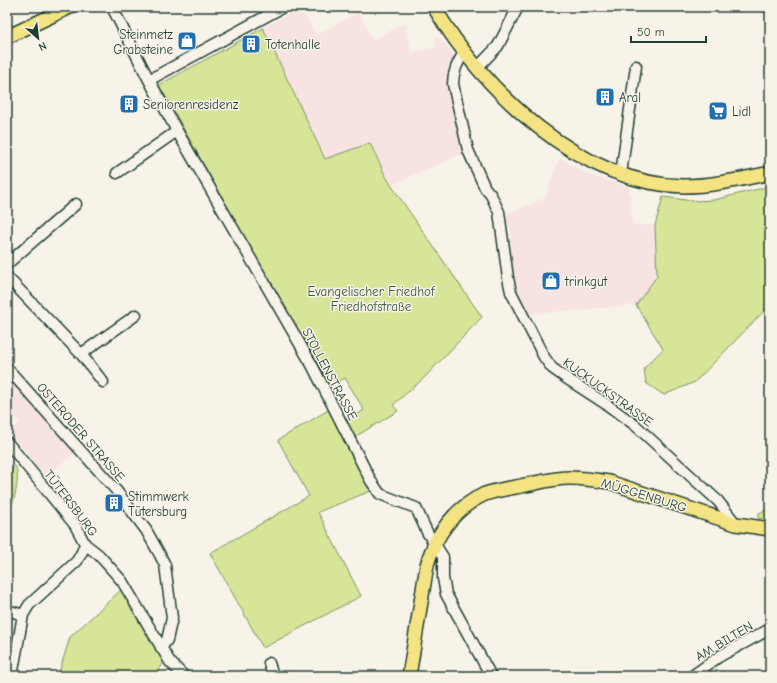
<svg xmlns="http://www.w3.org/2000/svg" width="777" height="683" font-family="'Comic Neue',sans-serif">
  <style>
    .built { fill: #f7e3e2 }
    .green { fill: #d7e598; stroke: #7b9166 }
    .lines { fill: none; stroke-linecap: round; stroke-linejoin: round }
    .minor-casing { stroke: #1f3d34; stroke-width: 13 }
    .major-casing { stroke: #1f3d34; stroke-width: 16 }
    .minor { stroke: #f7f3e8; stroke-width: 10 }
    .major { stroke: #f4e382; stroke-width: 13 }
    .labels { text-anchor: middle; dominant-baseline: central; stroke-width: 3; stroke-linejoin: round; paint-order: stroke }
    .poi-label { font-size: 13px; fill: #1f3d34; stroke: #f7f3e8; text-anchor: start }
    .park-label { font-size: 13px; fill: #3b5643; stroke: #f7f3e8 }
    .street-label { font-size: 13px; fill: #1f3d34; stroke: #f7f3e8 }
  </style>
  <rect width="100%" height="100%" fill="#f7f3e8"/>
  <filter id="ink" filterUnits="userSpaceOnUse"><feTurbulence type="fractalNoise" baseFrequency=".025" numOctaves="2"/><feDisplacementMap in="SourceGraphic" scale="8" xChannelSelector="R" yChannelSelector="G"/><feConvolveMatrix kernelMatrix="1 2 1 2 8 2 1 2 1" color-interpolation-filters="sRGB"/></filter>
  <g filter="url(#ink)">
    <path class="built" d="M28,7H48L32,15Z
      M301,8L316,35L359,12L373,40L405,23L411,53L437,47L435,38L438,36L455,56L454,62L448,73L447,80L462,154L391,185L385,175L325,159L263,28Z
      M560,158L586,174L629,187L633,225H655L657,276L636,305L528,314L514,287L507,242L512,236L506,214L545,198Z
      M7,373L77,451L46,477L9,432L20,423L7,411Z"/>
    <path class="green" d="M747,7H770V14Z
      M263,28L325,159L370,143L385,175L391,185L482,317L424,378L393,405L398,411L353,438L344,423L364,410L345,378L328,386L159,85Z
      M770,186V305L695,382L664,395L646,383L644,368L663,349L636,305L657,276L655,225L663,197L693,201L714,200Z
      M330,409L371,491L318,512L361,596L263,648L210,553L309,496L278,440Z
      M15,466C21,477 14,505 7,515V473Z
      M770,508V520L758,518L759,513Z
      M121,590L164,662L159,670L153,676H58L70,637Z"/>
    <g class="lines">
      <g class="minor-casing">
        <path id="minor" d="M112,7L149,80L177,131L312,365L371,481L380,494L416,508L427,532L443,557V578L446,594L491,676
          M465,52C457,62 453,71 453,84L468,150L485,188L491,195L499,212L508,278L511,292L544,357L552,368L566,378L606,404L635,425L718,501L736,524
          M478,67L498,46L518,7
          M149,80L283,7
          M117,173L177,131
          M621,174L636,66
          M7,264L76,204
          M7,277L81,354L103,382
          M81,354L136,315
          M7,368L115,489L146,530L160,555L165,565L172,618L167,640L161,648
          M7,442L75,525L85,544L99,555L122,581L170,662L184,676
          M7,610L23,615
          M269,663L273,676
          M12,676L23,615L29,605L77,561L82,552L85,544
          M692,676L720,656L770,629"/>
      </g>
      <g class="major-casing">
        <path id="major" d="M434,7C483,91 581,184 683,186C713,186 741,179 770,173
          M7,37L70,7
          M409,676L427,565C435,534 456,507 485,494C496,490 510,488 521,486C537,483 554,478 569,478C583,478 596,480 609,482L736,524L770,529"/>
      </g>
      <use href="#minor" class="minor"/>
      <use href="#major" class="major"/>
    </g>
  </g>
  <defs>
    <g id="shop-square" transform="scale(1)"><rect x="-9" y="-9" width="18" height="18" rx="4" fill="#1f6fb2" stroke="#f7f3e8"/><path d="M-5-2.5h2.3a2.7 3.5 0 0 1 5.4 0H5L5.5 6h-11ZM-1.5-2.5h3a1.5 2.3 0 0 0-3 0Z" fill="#fff"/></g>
    <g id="building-square" transform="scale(1)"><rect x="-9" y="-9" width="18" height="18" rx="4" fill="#1f6fb2" stroke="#f7f3e8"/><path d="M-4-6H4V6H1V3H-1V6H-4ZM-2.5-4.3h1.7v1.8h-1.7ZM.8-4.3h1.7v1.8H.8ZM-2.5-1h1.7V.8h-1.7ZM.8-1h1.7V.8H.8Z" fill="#fff"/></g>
    <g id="supermarket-square" transform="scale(1)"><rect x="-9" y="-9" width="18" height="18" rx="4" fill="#1f6fb2" stroke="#f7f3e8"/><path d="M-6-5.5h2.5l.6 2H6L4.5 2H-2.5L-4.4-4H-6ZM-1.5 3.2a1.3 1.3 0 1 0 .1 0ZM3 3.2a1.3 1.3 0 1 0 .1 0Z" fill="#fff"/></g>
  </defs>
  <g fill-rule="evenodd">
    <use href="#shop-square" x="187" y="41"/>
    <use href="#building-square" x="251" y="44"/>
    <use href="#building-square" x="605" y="97"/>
    <use href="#building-square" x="129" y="104"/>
    <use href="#supermarket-square" x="718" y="111"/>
    <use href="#shop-square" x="551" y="281"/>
    <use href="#building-square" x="114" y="503"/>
  </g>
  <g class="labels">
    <g class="poi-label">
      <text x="173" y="34" text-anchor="end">Steinmetz<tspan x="173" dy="15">Grabsteine</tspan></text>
      <text x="265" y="44">Totenhalle</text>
      <text x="619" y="97">Aral</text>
      <text x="143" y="104">Seniorenresidenz</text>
      <text x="732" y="111">Lidl</text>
      <text x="565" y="281">trinkgut</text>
      <text x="128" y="496">Stimmwerk<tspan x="128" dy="15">Tütersburg</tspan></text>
    </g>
    <g class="park-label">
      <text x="371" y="291">Evangelischer Friedhof<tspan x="371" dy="15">Friedhofstraße</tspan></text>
    </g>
    <g class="street-label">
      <text transform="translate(330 374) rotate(62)">STOLLENSTRASSE</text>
      <text transform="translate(608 392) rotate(36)">KUCKUCKSTRASSE</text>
      <text transform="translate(81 432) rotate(49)">OSTERODER STRASSE</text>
      <text transform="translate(644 495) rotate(17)">MÜGGENBURG</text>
      <text transform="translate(71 503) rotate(53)">TÜTERSBURG</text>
      <text transform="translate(724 641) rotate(-31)">AM BILTEN</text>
    </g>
  </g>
  <rect width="777" height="683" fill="none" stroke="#f7f3e8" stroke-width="24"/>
  <rect x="12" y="12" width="753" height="659" fill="none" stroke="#1f3d34" stroke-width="1.5" filter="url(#ink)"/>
  <g transform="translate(38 38) rotate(152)" stroke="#f7f3e8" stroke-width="3" paint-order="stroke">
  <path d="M0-3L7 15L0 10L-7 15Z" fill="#1f3d34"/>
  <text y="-6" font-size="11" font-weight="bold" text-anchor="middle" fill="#1f3d34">N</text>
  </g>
  <path d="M631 36v6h75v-6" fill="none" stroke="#1f3d34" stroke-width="2"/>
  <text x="637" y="36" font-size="12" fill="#1f3d34" stroke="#f7f3e8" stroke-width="3" paint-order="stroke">50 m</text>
</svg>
